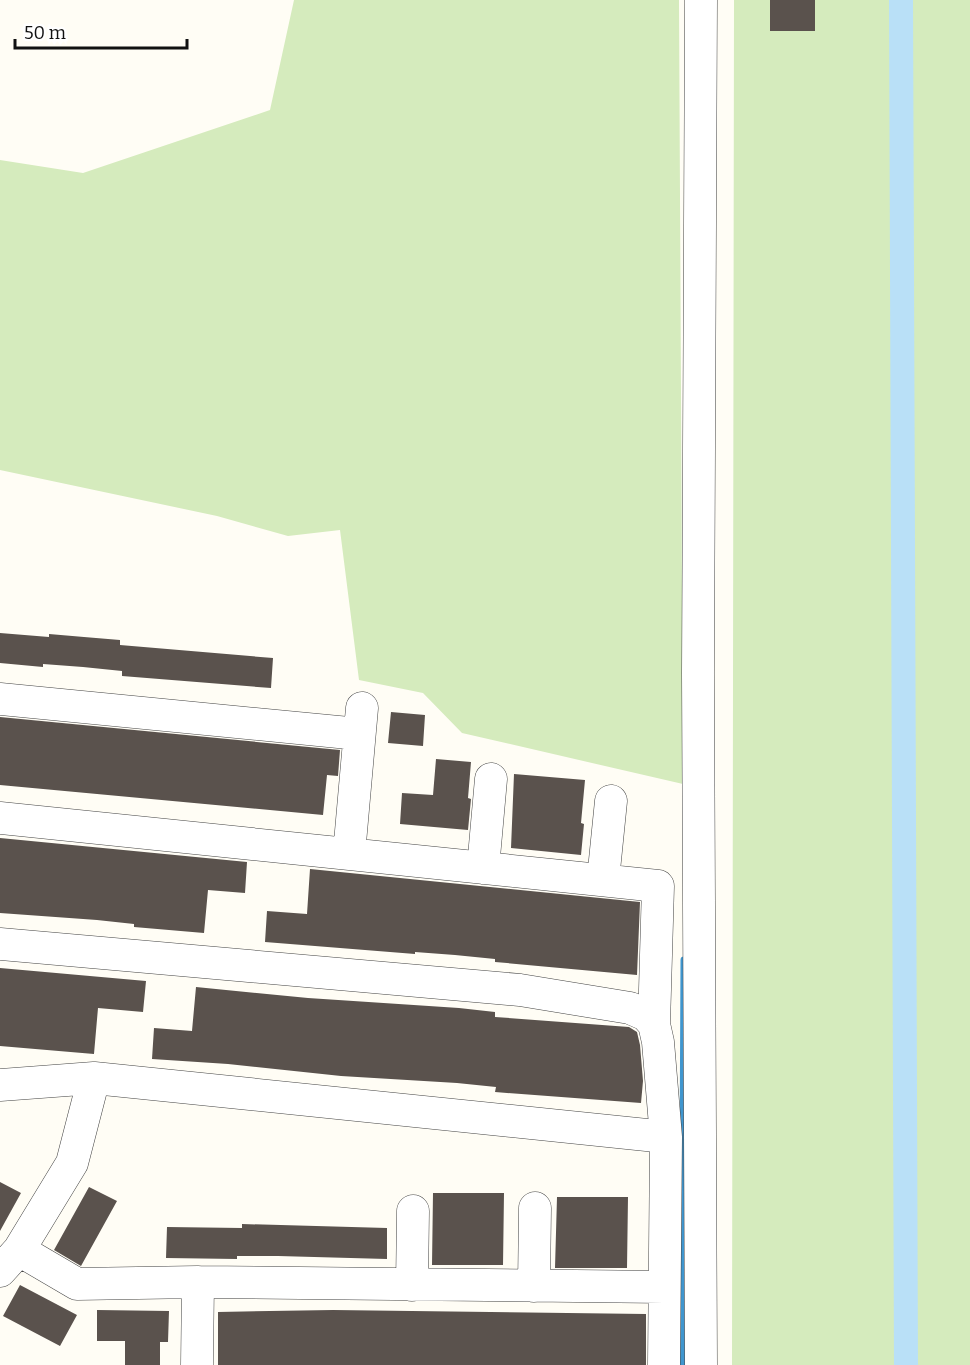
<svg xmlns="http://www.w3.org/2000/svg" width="970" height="1365" font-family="Bitter,serif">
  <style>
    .green { fill: #d5ebbd }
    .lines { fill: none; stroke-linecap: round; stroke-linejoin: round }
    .stream { stroke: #3f96cf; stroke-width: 7 }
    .canal { stroke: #b9e0f7; stroke-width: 24 }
    .building { fill: #5a524d }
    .minor-casing { stroke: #444; stroke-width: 33 }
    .minor { stroke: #fff; stroke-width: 32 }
  </style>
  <rect width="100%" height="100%" fill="#fffdf5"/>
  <path class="green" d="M294,0H679L683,784L462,733L423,693L359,680L340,530L288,536L217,516L0,470V160L83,173L270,110Z
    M734,0H970V1365H732Z"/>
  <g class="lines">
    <path class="stream" d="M682,1365L684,960"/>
    <path class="canal" d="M901,0L906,1365"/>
  </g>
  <path class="building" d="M770,0H815V31H770Z
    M0,633L49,637V634L84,637L120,640V645L273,658L271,688L122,676V671L83,667L43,664V667L0,663Z
    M391,712L425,715L423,746L388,743Z
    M0,717L340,750L338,776L327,775L323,815L0,785Z
    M436,759L471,762L468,798L471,799L468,830L400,824L402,793L433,795Z
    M514,774L585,780L581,823L584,824L581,855L511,848Z
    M0,838L247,862L245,893L208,890L204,933L134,927V924L97,920L0,913Z
    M310,869L640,902L637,975L495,962V959L455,955L415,952V954L265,942L267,911L307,914Z
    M0,968L146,981L143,1012L98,1008L94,1054L0,1046Z
    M196,987L308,998L459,1008L495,1012V1017L629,1027L637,1032L640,1045L643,1081L641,1103L495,1092L496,1087L457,1083L341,1076L228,1064L152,1059L154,1028L192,1031Z
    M0,1182L21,1193L0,1231Z
    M89,1187L117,1201L81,1266L54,1250Z
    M433,1193H504L503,1265H432Z
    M557,1197H628L627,1268H555Z
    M242,1224L387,1228V1259L278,1256H237V1259L166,1258L167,1227L242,1228Z
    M20,1285L77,1315L60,1346L3,1316Z
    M97,1310L169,1311L168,1342H160V1365H125V1341H97Z
    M333,1310L646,1314V1365H218V1312Z"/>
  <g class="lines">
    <g class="minor-casing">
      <path id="minor" d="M701,0L698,674L701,1365
        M0,699L359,734
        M0,818L658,886L654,1024
        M349,854L362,708
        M483,868L491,779
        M603,880L611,801
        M0,944L520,990L630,1008L646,1015L654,1024L658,1042L666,1137L664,1365
        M0,1085L94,1078L666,1137
        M19,1250L77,1284L198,1282L664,1287
        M0,1271L19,1250L72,1163L94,1078
        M412,1285L413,1211
        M534,1286L535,1208
        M197,1365L198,1282"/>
    </g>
    <use href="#minor" class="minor"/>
  </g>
  <path d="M15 39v9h172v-9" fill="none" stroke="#111111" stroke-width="3"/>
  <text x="24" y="39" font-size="18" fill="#111111" stroke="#ffffff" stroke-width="4.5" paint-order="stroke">50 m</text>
</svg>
